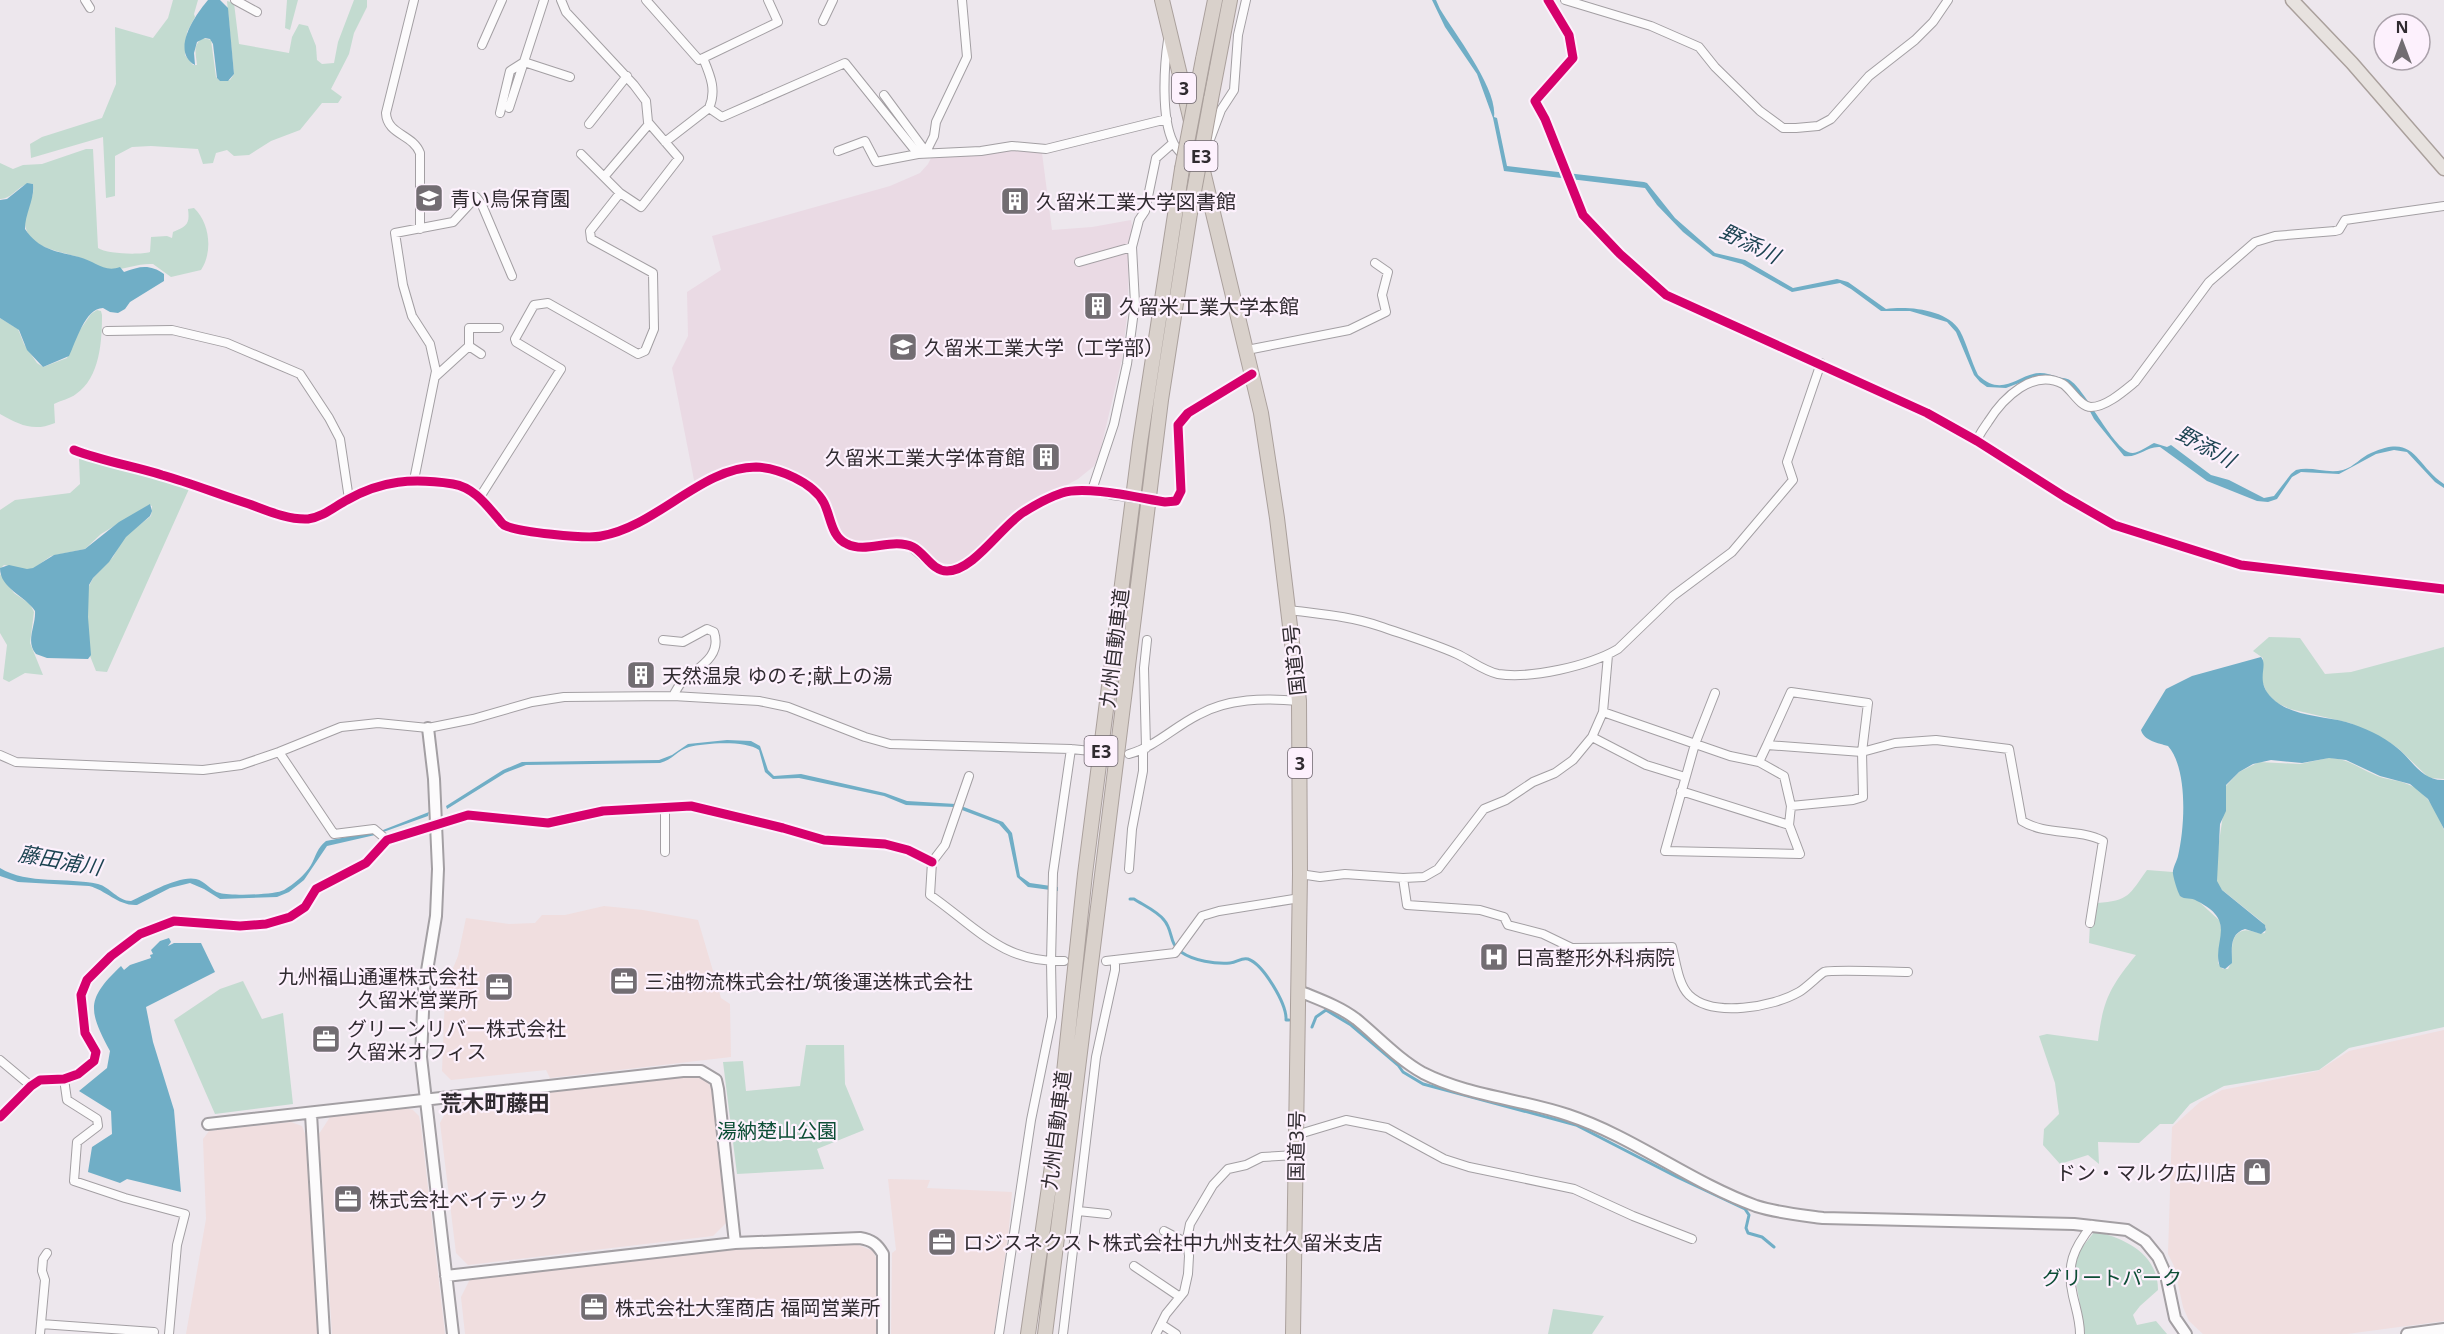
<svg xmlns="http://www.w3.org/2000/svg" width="2444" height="1334" font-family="'Noto Sans','Noto Sans JP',sans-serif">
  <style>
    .industrial { fill: #f0dedf }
    .education { fill: #eadae4 }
    .green { fill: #c3dbd0 }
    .water { fill: #70aec6 }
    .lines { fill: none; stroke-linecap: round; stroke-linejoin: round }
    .stream { stroke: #70aec6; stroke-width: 3 }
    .street-casing { stroke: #a39fa3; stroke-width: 10 }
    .secondary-casing { stroke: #a39fa3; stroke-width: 14 }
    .primary-casing { stroke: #aaa09c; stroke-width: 15 }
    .highway-casing { stroke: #aaa09c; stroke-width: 16 }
    .street { stroke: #fcfbfc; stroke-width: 8 }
    .secondary { stroke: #fcfbfc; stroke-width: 10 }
    .primary { stroke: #e7e2df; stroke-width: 12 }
    .highway { stroke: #d9d1cb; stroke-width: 14 }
    .street-bridge-casing { stroke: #a39fa3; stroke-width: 10; stroke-linecap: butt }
    .highway-bridge-casing { stroke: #aaa09c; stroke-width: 16; stroke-linecap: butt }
    .street-bridge { stroke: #fcfbfc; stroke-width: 8 }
    .highway-bridge { stroke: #d9d1cb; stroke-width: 14 }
    .cycleway-casing { stroke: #fdf1fd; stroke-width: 13 }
    .cycleway { stroke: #d6006c; stroke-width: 9 }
    .labels { text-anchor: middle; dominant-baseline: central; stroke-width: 4.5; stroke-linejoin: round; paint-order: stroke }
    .shield { fill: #fdf1fd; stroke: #6e666e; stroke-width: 1.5 }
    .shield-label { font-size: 18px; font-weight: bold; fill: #302b30 }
    .poi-label { font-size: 20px; fill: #302b30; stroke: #fdf1fd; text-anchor: start }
    .street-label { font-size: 20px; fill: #302b30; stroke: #fdf1fd }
    .park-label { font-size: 20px; fill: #0d4e36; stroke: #fdf1fd }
    .water-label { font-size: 21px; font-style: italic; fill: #1d4452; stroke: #fdf1fd }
    .quarter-label { font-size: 22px; font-weight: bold; fill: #302b30; stroke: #fdf1fd }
  </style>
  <rect width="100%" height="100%" fill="#ede7ed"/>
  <path class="industrial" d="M604,906L643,910L698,920L721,998L730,1004L731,1057L550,1078L546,1070L451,1080L442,1071L445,996L448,980L458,956L466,918L509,924L535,923L542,915H565Z
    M2444,1030V1321L2347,1334H2203L2189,1321L2183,1307L2174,1266L2168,1254L2172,1127L2200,1102L2222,1090L2318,1071L2349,1051Z
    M687,1075L703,1077L711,1087L727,1222L713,1236L468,1265L456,1253L440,1123L450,1104Z
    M405,1108L413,1110L419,1116L421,1127L445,1334H332L319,1134L330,1117Z
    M291,1122L302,1126L306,1136L319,1334H186L206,1219L203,1139L209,1131Z
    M888,1179L930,1180L927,1188L1012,1192L1009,1228L994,1334H891L892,1253L896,1250Z
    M812,1244L858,1245L873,1251L877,1260V1334H465L461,1297L470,1279L714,1250Z"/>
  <path class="education" d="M1016,150L1042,153L1052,230L1092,227L1131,220L1132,225L1129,246L1128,307L1122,359L1100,452L1094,466L1078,479L1017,511L969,555L956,564H948L938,562L920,544L906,537L897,536L861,543L852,542L843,535L828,500L819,489L782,467L763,464L736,465L720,470L695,485L672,368L688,336L687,292L721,270L712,236L890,186L920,173L928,164L932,156Z"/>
  <path class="green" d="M173,0H198L194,14L195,17L187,32L185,55L193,65H197C196,54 192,45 203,38L211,40L216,77L220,81L230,80L234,74L227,1L234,3L239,44L289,53L292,37L299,24L308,26L316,46L317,60L322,64L334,63L338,42L354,0H367V7L354,33L349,54L331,89L342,97L338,103H322L300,130L271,141L249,155L234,156L227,150L216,153L213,163L203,164L198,149L151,146L132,147L115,156V196L106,198L103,137L31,158L30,144L42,137L102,118L116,84L115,27L153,38L168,18Z
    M287,0H298L290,30L285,28Z
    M86,149H93L98,248C106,254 140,255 150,252L151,237L167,236L172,238L173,232C187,226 190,224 188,209L194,208C210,223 213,252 201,270L171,277L153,264C139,263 126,269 112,270C102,270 90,261 81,258C63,251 28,250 25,224C23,210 36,198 33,184C19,182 14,199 0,199V163L13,169L23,165L42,164Z
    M97,310L101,311L102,315C102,341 100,378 76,394C70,399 61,400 54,404L55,423C33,432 20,425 0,414V318L18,329L24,344L37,363L43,367L67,358L75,337L91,314Z
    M79,457L189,489L107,672L96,671L90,656L87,611L88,588L93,578L113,557L124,537L151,516L152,506L149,505L101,534L85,549L51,556L34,568L28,570L4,565L0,569V510L15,500L70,493L80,484Z
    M0,574L14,593L30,604L34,612L30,643L43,675L25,673L9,682L3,679L7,645L0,633Z
    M2269,637L2300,638L2325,674L2351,672L2444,647V779L2429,778L2399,749L2389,742L2350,723L2290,709L2277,703L2267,693L2261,679L2263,658L2253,651Z
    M2328,758C2349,758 2361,770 2380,777C2389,780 2399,780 2407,784C2427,791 2437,812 2444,830V1027L2349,1048L2319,1070L2224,1086L2190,1104L2173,1124H2160L2139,1143L2098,1142L2099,1164L2088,1155L2060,1164L2043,1145L2044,1129L2059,1114L2055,1083L2039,1036L2047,1034L2098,1041C2103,1000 2110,987 2136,955L2089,943L2090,923L2097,903C2129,901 2129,895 2147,870L2173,872L2181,897L2196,899L2220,921L2222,935L2218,963L2223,969H2228C2236,958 2226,937 2242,931C2250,928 2257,935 2265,933L2266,927L2262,922L2221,889L2216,882C2215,850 2225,819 2225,787L2239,772L2259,762L2300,764Z
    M243,981L262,1019L283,1013L293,1104L215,1114L174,1020L220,989Z
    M806,1045H844L845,1084L864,1130L817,1149L824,1169L737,1174L723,1062L743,1061L746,1091L800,1086Z
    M2095,1231C2125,1239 2158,1253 2158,1290L2140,1306L2133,1315L2137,1325L2156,1321L2167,1334H2085L2074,1270L2080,1250Z
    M1553,1309L1604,1316L1592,1334H1548Z"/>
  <path class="water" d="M208,0H220L228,8L234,74L228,81H220L217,78L213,44L210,39L205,38L197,42L194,53L195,65C170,51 196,14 208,0Z
    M1432,0H1436L1440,9C1455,34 1498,89 1494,117L1497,118L1507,166L1644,182L1647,183L1675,218L1715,253L1745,260L1793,288L1837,279L1848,282L1886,309C1908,306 1947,309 1960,331C1967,344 1971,361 1978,375C2003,399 2019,373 2040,373C2046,373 2052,375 2058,377C2062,378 2068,378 2071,381C2087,392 2116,455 2133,453C2140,452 2148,446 2154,443L2167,447L2171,445L2211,475L2229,480L2264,498L2274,496L2291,474L2296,470C2312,466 2327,474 2343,470C2354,467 2361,457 2371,453C2416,433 2414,464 2444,484V488L2435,482L2407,452L2394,450L2376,454L2339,474L2301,472L2292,477L2277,499L2268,502L2257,501L2207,481L2160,447C2146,446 2139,458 2124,456L2094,419L2085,402L2068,382L2040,375L2006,388L1987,387L1980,382L1974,375L1956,332L1947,322L1910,311H1881L1851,289L1840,283L1792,292L1742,264L1713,256L1683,232L1657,205L1645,188L1504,171L1493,118L1477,74L1445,27Z
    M27,183L33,184C35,199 25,213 25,229C40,251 57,251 79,257C95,261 104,273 120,267L124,272C140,266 150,264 164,274V281L130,302L125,309L118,313L110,312L103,308C85,308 76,342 69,356L43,367L27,350L19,330L0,318V200L7,199Z
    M150,504L152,511L150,516L126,537L109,562L93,578L89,585L88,617L91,655L88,659L47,658L36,654C25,641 36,626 35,611C25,595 0,589 0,568L9,565L27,569L33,568L54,555L85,549L119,522Z
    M2261,657C2269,666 2254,681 2272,698C2289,716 2323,716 2346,722C2363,727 2383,736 2396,747C2412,759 2421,781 2444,780V829L2428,799L2410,784L2380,776L2346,760L2329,758L2302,763L2271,760L2253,764L2239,772L2226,785V811L2220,824L2217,881L2222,890L2265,925L2266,930L2261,934L2245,929C2229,934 2232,949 2232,963L2225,969L2220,967C2211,941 2239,922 2197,901C2191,897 2185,900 2180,896C2177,890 2174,880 2173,874C2172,869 2177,861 2178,856C2185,827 2188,769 2168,746C2158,743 2144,741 2141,730L2166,689L2192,676Z
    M727,740L751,741L760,746L768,770L774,776L801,774L885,793L907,801L956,804L1003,822L1012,833L1020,876L1030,883L1058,887V891L1028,887L1017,877L1008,834L999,824L954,807L906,805L884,796L799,778L773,779L765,772L759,750C745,740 705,743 689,747C678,750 672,760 660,763L526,765L505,773L447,809L446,806L503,770L522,762L659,760L672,755L688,744Z
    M429,812L428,816L375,835L327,846L304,880L289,892L277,897L220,899L204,889L190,883L170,888L137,905C118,906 106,890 89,886L18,882L0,876V868C28,885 67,877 98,884C110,887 118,901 131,901C147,894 179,875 196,879C205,881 211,891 220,893C231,896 275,895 284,890C294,884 305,875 311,865C316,856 317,848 326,841L383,830Z
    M169,938L171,942L168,946L174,943H201L215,972L146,1007L153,1042L174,1110L181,1192L127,1179L120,1183L88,1172L92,1147L112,1134L111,1111L79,1091L107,1068L110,1051C88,1010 86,999 121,966L124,970L130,965L151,958L150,955L153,954L151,950L160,941Z"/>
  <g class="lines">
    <path class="stream" d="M1130,899H1134C1143,905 1157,911 1164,920C1173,930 1169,944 1181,952C1194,961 1215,964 1230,963C1237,963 1241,957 1248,959C1263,964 1287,1004 1286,1020H1289
      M1312,1027L1316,1017L1326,1010L1351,1025L1398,1065L1403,1072L1423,1084L1576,1125L1677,1177L1745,1209L1749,1215L1746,1228L1748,1233L1762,1237L1774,1247"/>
    <g class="street-casing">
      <path id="street" d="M85,0L90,8
        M235,0L257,12
        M414,0L386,113C387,135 413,134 420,153V229
        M646,0L699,60L778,22L768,0
        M1548,0L1569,35L1573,58L1535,101L1545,119L1583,215L1620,254L1666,295L1927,413L1977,441L2065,497L2114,525L2241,565L2444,589
        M1565,0L1651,26L1699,47L1715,67L1760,111L1783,128H1796L1818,126L1831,119L1869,76L1915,40L1933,22L1948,0
        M823,21L833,0
        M1168,40C1164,66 1161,118 1173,142C1177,152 1191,162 1199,169
        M482,45L502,0
        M703,58C710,75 717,90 709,108
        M884,95L926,152
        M509,108L544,0
        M500,113L510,71L524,62L570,77
        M589,124L627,76
        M665,142L709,108L722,117L845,63L918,154L981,151L1012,146L1046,149L1167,119
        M1209,142L1221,110L1234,90L1238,35L1246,0
        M838,151L865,141L876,162L918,154
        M926,152L934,136L936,122L967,57L962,0
        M581,154L604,177
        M620,193L604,177L649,124
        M1079,262L1132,247
        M107,331L172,330L227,343L300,374L329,418L340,439L349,499
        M469,346L481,354
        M1247,350L1349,330L1386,312L1382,295L1388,272L1375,263
        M435,377L469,346V328H499
        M1977,441C1979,434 1984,428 1988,422C2003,398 2033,368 2063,384C2072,390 2080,407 2091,407C2106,407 2124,391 2135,382L2209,282L2255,242L2275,236L2335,231L2339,230L2345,220L2444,206
        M74,450C103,461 134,466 164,475C192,484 219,494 247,504C267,510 288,521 309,518C325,516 337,505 351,498C387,480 413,478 453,484C477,487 486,509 502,523C513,532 584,539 600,536C656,528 706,464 759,468C780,469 813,482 824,502C832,516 830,534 845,543C862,554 884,540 902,543C920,547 927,569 946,570C972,573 1003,525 1024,512C1038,502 1060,491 1077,490C1089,489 1101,492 1112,495
        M414,480L436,371L430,344L412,316L403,285L395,233L453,222L476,197L482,205L512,276
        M1092,490L1114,424L1127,364L1135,303L1132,247L1139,220L1145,211L1156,158L1173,143
        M480,497L561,369L516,342L515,339L534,305L548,303L638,354L645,351L654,329L653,273L591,239L590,231L620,193L641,207L679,158L648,122L646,101L634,85L566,12L561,0
        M1165,502L1176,501L1181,491L1178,425L1188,413L1252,374
        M1289,610C1319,614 1350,616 1379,626C1405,635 1432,643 1457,654C1470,660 1484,671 1498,674C1531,679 1589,666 1618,649L1673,596L1732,552L1793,480L1787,462L1821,363
        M663,640L683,642L707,629L714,632C722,656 699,667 684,680C679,684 676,691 673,696
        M1608,655L1603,712L1730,756L1759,762L1784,776L1791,806L1789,825L1800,854L1665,851L1695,744L1715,693
        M1592,737L1646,765L1685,777
        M1767,745L1791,692L1868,703L1862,752L1863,797L1853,800L1791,806
        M1146,748L1144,668L1147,640
        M279,752L334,834L374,829L387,840
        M1129,754C1155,747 1174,727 1198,715C1228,698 1265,698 1299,701
        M0,755L16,762L203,770L241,765L279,752L341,727L378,723L428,728L473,719L532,702L564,697L673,696L759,701L788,707L865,737L890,744L1071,749L1091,751
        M1759,762L1767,745L1862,752L1895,743L1936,740L2009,749L2022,821C2046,836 2078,828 2103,841L2090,923
        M969,776L945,845L932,862L930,895C976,927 1002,963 1064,961
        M1681,791L1789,825
        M665,807V852
        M1129,869L1132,829L1143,771V750
        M1300,874L1320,877L1345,874L1403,878L1407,905L1480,910L1504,917L1508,925L1543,934L1572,948L1672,947C1676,962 1678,984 1689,995C1713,1018 1773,1007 1799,992C1806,988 1820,974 1824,972C1832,969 1895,972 1908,972
        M1403,878L1424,877L1438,869L1484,809L1506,800L1533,782L1555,773L1573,760L1592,737L1603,712
        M1106,961L1175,953L1202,916L1219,911L1300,898
        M0,1060L31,1086
        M64,1079L67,1100L97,1119L98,1126L77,1142L74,1181L125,1198L185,1214L177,1245L169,1334
        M0,1117L31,1086L40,1080L64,1079L78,1074L94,1061L96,1052L85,1033L81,995L87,980L111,956L140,934L174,921L240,926L266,924L290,917L305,907L316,889L366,863L387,840L468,815L548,823L603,811L691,806L783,828L824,840L885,844L908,850L932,862
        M1296,1135L1346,1120L1387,1128L1444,1159L1469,1167L1574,1189L1633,1216L1692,1239
        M1078,1211L1107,1214
        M1164,1231L1187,1243
        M1134,1266L1180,1297
        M41,1324L154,1332
        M1161,1324L1176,1334
        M40,1334L45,1280L42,1271L43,1259L47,1253
        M999,1334L1031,1120L1052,1017L1051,962L1053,873L1071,749
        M1063,1334L1096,1057L1115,970V961
        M1156,1334L1166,1314L1184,1292L1188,1274L1189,1256L1187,1239L1190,1224L1213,1185L1228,1169L1246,1165L1262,1157L1296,1155
        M2080,1334C2080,1320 2076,1309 2073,1296C2066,1265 2073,1249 2092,1225"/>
    </g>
    <g class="secondary-casing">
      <path id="secondary" d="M428,728L434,779L438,869L436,916L424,989L421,1057L453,1334
        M1299,991C1318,999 1339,1006 1356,1019C1378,1037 1398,1059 1423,1073C1468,1096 1521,1099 1568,1115C1634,1137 1690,1182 1756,1206C1778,1213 1801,1215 1823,1218L2074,1224L2127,1230L2145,1241L2158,1257L2166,1275L2175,1318L2186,1334
        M311,1114L324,1334
        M208,1124L683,1071H701L716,1080L718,1089L735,1243
        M446,1276L735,1243L860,1238C872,1240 877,1244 883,1254V1334
        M2407,1334L2444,1329"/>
    </g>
    <g class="primary-casing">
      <path id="primary" d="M2292,0L2352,63L2444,169"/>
    </g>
    <g class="highway-casing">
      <path id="highway" d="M1162,0L1261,413L1277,518L1299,701L1300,874L1293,1334
        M1203,59L1215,0
        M1211,99L1230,0
        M1028,1334L1060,1110L1085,874L1140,443L1182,169
        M1045,1334L1161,400L1190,213"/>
    </g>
    <use href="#street" class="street"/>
    <use href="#secondary" class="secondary"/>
    <use href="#primary" class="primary"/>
    <use href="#highway" class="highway"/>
    <g class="street-bridge-casing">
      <path id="street-bridge" d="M1112,495L1165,502"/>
    </g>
    <g class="highway-bridge-casing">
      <path id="highway-bridge" d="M1182,169L1203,59
        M1190,213L1211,99"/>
    </g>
    <use href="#street-bridge" class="street-bridge"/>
    <use href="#highway-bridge" class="highway-bridge"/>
    <g class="cycleway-casing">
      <path id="cycleway" d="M1548,0L1569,35L1573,58L1535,101L1545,119L1583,215L1620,254L1666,295L1927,413L1977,441L2065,497L2114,525L2241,565L2444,589
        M74,450C102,461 133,466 162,475C191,483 220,495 249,504C268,511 288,520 308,519C323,517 334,507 347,500C382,480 413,478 453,484C472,487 484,502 496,516C499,519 501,523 504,525C516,532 587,539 601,536C656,527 702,467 756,467C778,468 813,482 824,503C831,517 831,537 847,544C867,554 892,537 913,547C925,553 932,571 947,571C974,571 1002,525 1024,512C1035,505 1050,497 1062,493C1085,485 1139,498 1165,502L1176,501L1181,491L1178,425L1188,413L1252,374
        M0,1117L31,1086L40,1080L64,1079L78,1074L94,1061L96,1052L85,1033L81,995L87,980L111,956L140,934L174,921L240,926L266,924L290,917L305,907L316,889L366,863L387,840L468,815L548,823L603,811L691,806L783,828L824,840L885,844L908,850L932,862"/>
    </g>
    <use href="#cycleway" class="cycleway"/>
  </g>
  <defs>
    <g id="school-square" transform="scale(1.5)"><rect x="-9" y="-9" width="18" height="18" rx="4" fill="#726d72" stroke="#fdf1fd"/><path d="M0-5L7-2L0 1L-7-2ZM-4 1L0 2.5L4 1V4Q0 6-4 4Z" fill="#fff"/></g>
    <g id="building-square" transform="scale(1.5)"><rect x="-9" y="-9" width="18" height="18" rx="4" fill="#726d72" stroke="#fdf1fd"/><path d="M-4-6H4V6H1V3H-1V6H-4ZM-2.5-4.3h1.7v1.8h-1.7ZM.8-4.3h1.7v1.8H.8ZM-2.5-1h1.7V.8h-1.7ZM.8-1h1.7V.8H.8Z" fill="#fff"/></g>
    <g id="university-square" transform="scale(1.5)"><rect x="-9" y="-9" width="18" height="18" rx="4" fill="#726d72" stroke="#fdf1fd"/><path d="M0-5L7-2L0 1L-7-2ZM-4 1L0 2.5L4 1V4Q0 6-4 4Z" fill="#fff"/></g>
    <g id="hospital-square" transform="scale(1.5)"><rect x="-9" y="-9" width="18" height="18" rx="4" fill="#726d72" stroke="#fdf1fd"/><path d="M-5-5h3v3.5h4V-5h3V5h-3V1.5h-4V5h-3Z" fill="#fff"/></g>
    <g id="office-square" transform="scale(1.5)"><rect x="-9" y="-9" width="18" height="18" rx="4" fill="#726d72" stroke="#fdf1fd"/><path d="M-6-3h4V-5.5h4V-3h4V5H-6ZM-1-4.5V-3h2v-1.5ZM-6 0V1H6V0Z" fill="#fff"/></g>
    <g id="shop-square" transform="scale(1.5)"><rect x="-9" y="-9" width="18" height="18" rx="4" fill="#726d72" stroke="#fdf1fd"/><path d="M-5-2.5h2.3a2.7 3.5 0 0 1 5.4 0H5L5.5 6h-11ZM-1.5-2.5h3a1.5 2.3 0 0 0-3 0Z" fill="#fff"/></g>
  </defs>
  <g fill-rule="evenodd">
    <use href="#school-square" x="429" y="198"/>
    <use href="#building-square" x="1015" y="201"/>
    <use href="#building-square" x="1098" y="306"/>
    <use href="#university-square" x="903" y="347"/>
    <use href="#building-square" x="1046" y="457"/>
    <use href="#building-square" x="641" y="675"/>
    <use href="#hospital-square" x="1494" y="957"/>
    <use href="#office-square" x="624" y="981"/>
    <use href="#office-square" x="499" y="987"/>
    <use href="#office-square" x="326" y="1039"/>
    <use href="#shop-square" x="2257" y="1172"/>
    <use href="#office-square" x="348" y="1199"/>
    <use href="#office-square" x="942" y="1242"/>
    <use href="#office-square" x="594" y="1307"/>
  </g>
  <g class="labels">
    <g class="shield">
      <rect x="1172" y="73" width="24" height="30" rx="4.5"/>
      <rect x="1184.5" y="141" width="33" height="30" rx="4.5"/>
      <rect x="1084.5" y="736" width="33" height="30" rx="4.5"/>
      <rect x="1288" y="748" width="24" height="30" rx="4.5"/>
    </g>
    <g class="shield-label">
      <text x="1184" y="88">3</text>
      <text x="1201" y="156">E3</text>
      <text x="1101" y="751">E3</text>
      <text x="1300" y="763">3</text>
    </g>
    <g class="poi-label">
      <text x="450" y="198">青い鳥保育園</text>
      <text x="1036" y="201">久留米工業大学図書館</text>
      <text x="1119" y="306">久留米工業大学本館</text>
      <text x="924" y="347">久留米工業大学（工学部）</text>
      <text x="1025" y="457" text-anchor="end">久留米工業大学体育館</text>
      <text x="662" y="675">天然温泉 ゆのそ;献上の湯</text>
      <text x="1515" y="957">日高整形外科病院</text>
      <text x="478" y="976" text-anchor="end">九州福山通運株式会社<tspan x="478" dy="23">久留米営業所</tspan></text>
      <text x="645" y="981">三油物流株式会社/筑後運送株式会社</text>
      <text x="347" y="1028">グリーンリバー株式会社<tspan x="347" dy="23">久留米オフィス</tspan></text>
      <text x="2236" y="1172" text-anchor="end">ドン・マルク広川店</text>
      <text x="369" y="1199">株式会社ベイテック</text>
      <text x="963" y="1242">ロジスネクスト株式会社中九州支社久留米支店</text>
      <text x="615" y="1307">株式会社大窪商店 福岡営業所</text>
    </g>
    <g class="street-label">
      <text transform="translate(1114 648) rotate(-83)">九州自動車道</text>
      <text transform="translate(1294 660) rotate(-96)">国道3号</text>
      <text transform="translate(1056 1130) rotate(-83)">九州自動車道</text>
      <text transform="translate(1296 1146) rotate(-89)">国道3号</text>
    </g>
    <g class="park-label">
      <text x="777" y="1130">湯納楚山公園</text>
      <text x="2112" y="1277">グリートパーク</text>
    </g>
    <g class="water-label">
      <text transform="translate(1750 243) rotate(26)">野添川</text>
      <text transform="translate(2206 446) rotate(29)">野添川</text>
      <text transform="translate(60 860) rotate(10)">藤田浦川</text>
    </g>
    <g class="quarter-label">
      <text x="495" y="1102">荒木町藤田</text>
    </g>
  </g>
  <g transform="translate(2402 42)"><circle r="28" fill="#fdf1fd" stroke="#aba2ab" stroke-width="1.5"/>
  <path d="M0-4.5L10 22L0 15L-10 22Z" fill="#726d72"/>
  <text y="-9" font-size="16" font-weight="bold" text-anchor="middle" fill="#302b30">N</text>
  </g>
</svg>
